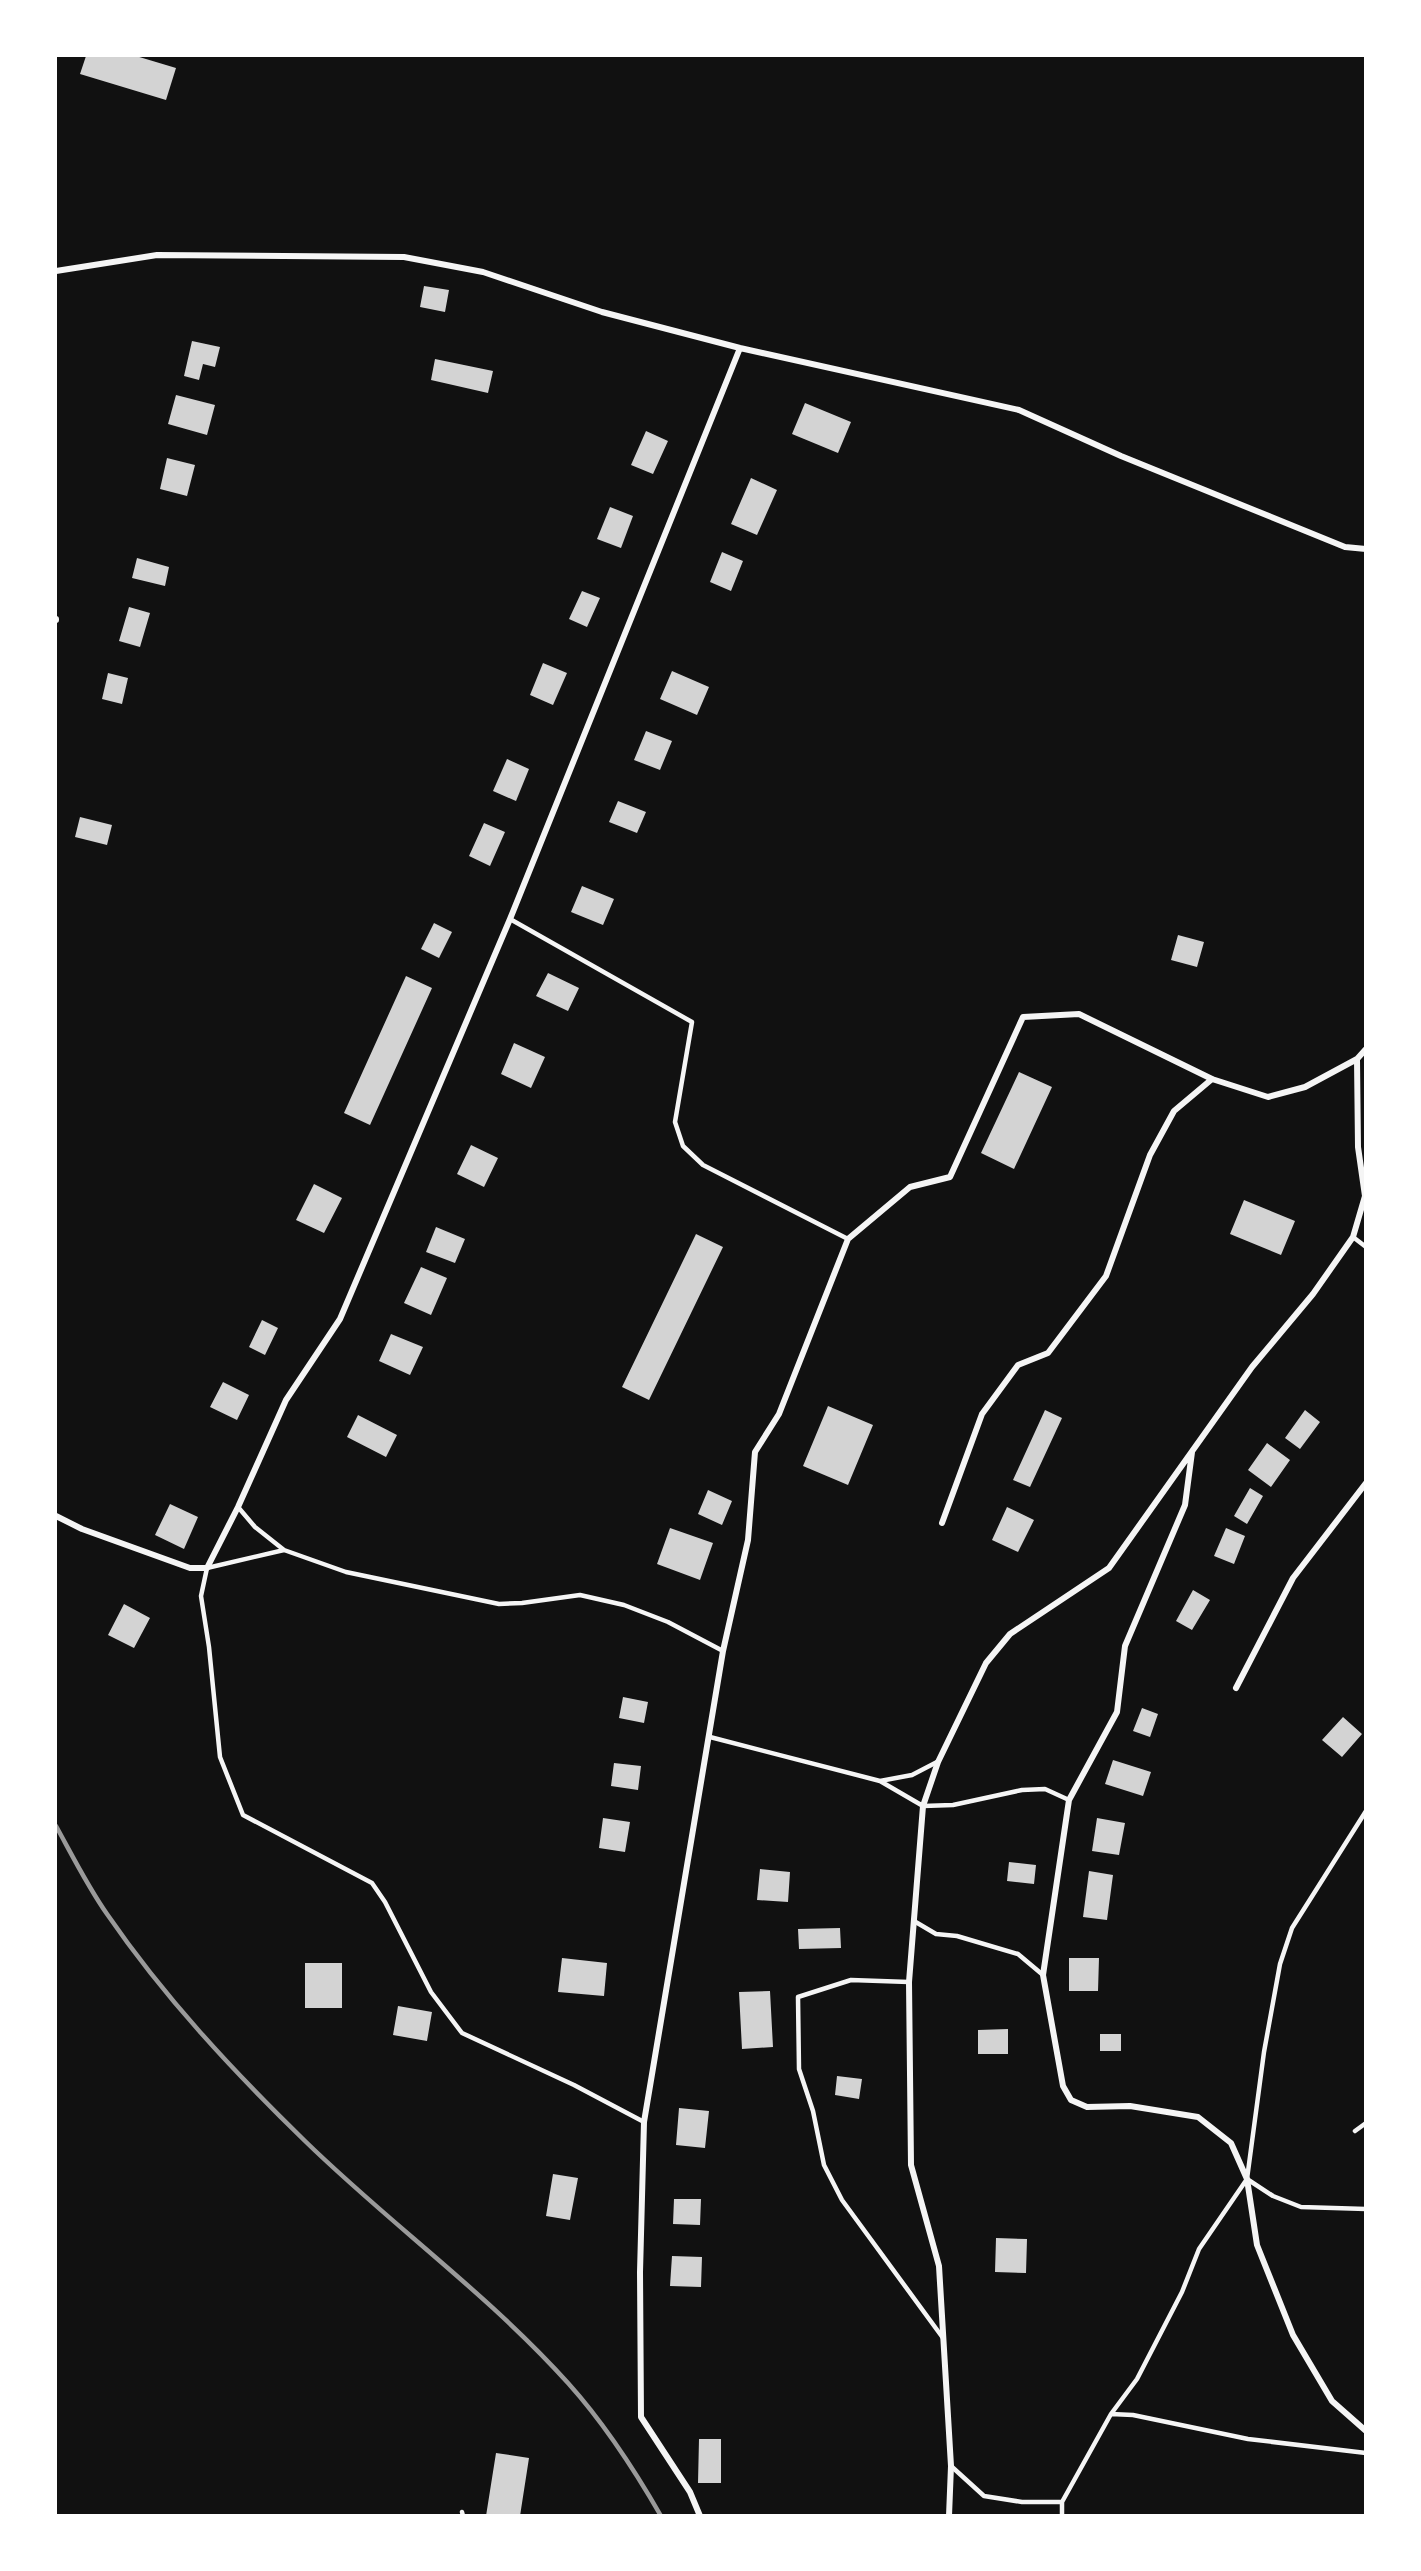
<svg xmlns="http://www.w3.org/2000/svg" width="1421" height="2571" font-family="'Open Sans',sans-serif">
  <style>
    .building { fill: #d3d3d3 }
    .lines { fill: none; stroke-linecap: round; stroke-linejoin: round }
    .service { stroke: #f5f5f5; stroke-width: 4.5 }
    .minor { stroke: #f5f5f5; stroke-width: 6 }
    .rail { stroke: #9a9a9a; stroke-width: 4.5 }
  </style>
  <rect width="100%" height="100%" fill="#111"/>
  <path class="building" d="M86,56H136L176,68L166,100L80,74Z
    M424,286L449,290L445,312L420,307Z
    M192,341L220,347L215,367L203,364L199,380L184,376Z
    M435,359L493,371L488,393L431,380Z
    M176,395L215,405L207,435L168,424Z
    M805,403L851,422L838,453L792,434Z
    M646,431L668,441L653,474L631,465Z
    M167,458L195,465L187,496L160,489Z
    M751,478L777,490L757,535L731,524Z
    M610,507L633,516L621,548L597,539Z
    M722,552L743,561L731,591L710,582Z
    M137,558L169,567L165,586L132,578Z
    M582,591L600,598L587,627L569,619Z
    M129,607L150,613L140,647L119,641Z
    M543,663L567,673L553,705L530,695Z
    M672,671L709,687L697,715L660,699Z
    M108,673L128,678L122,704L102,699Z
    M646,731L672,741L660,770L634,760Z
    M507,759L529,769L516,801L493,791Z
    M618,801L646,812L637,833L609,822Z
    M80,817L112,825L107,845L75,837Z
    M484,823L505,832L490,866L469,856Z
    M582,886L614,899L603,925L571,912Z
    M434,923L452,932L439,958L421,949Z
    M1178,935L1204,942L1197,967L1171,960Z
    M548,973L579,988L568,1011L536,996Z
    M406,976L432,988L370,1125L344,1113Z
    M514,1043L545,1057L531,1088L501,1074Z
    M1019,1072L1052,1087L1014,1169L981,1153Z
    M471,1145L498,1158L484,1187L457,1174Z
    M314,1184L342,1198L324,1233L296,1220Z
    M1244,1200L1295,1221L1281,1255L1230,1234Z
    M436,1227L465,1239L455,1263L426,1252Z
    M696,1234L723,1247L649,1400L622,1387Z
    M421,1267L447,1278L431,1315L404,1303Z
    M262,1320L278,1328L265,1355L249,1347Z
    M391,1334L423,1347L410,1375L379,1361Z
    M223,1382L249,1395L237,1420L210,1407Z
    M828,1406L873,1425L848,1485L803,1466Z
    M1045,1410L1062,1418L1030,1487L1013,1480Z
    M1305,1410L1320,1422L1300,1449L1285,1438Z
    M358,1415L397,1435L386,1457L347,1437Z
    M1267,1443L1290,1460L1271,1487L1248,1470Z
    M1250,1488L1263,1496L1247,1524L1234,1516Z
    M708,1490L732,1501L722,1525L698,1514Z
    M170,1504L198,1517L184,1549L155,1535Z
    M1007,1507L1034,1520L1018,1552L992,1540Z
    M670,1528L713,1543L700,1580L657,1564Z
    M1226,1528L1245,1536L1234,1564L1214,1556Z
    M1193,1590L1210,1600L1192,1630L1176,1621Z
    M124,1604L150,1618L134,1648L108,1635Z
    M623,1697L648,1702L644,1723L619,1718Z
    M1142,1708L1158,1714L1150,1737L1133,1731Z
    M1343,1717L1362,1734L1342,1757L1322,1740Z
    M1113,1760L1151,1772L1143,1796L1105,1784Z
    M614,1763L641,1766L638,1790L611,1786Z
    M603,1818L630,1822L625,1852L599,1848Z
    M1097,1818L1125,1823L1119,1855L1092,1851Z
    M1009,1862L1036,1865L1034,1884L1007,1881Z
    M760,1869L790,1872L788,1902L757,1900Z
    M1089,1871L1113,1875L1107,1920L1083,1917Z
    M840,1928L841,1948L799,1949L798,1929Z
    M562,1958L607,1963L604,1996L558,1992Z
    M1069,1958H1099L1098,1991H1069Z
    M305,1963H342V2008H305Z
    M770,1991L773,2047L742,2049L739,1992Z
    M398,2006L432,2012L427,2041L393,2035Z
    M1008,2029V2054H978V2030Z
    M1100,2034H1121V2051H1100Z
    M837,2076L862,2079L859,2099L835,2095Z
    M679,2108L709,2111L705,2148L676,2145Z
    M553,2174L578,2178L570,2220L546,2216Z
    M674,2199H701L700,2225L673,2224Z
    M996,2238L1027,2239L1026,2273L995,2272Z
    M672,2256L702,2257L701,2287L670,2286Z
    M699,2439H721V2483H698Z
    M496,2453L529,2458L520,2516H486Z"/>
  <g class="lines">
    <path class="service" d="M510,919L692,1022L675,1122L683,1146L703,1165L848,1239
      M1353,1237L1366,1247
      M238,1507L255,1527L284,1550
      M710,1737L880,1781L912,1775L937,1762
      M880,1781L923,1806L953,1805L1022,1790L1045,1789L1069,1800
      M914,1921L936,1934L957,1936L1018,1954L1043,1975
      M909,1982L851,1980L798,1997L799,2069L813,2111L824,2165L842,2200L943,2338
      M644,2122L574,2085L462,2033L431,1992L385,1902L372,1883L243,1815L220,1757L209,1647L201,1596L207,1568L284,1550L346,1572L499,1604L522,1603L580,1595L624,1605L668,1622L723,1651
      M1355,2131L1366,2123
      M1247,2179L1273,2196L1301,2207L1366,2209
      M1111,2414L1137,2379L1182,2292L1199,2249L1247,2179L1264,2052L1280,1964L1292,1928L1366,1811
      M951,2466L984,2496L1022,2502H1062
      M462,2512L463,2516
      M1062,2516V2502L1111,2414L1133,2415L1248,2439L1366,2453"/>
    <path class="minor" d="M56,271L157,255L404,257L483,272L602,312L740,348L1019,410L1121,456L1345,547L1366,549
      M56,619V620
      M1192,1452L1185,1505L1125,1646L1117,1712L1069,1800L1043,1975L1063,2086L1071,2100L1087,2107L1130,2106L1198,2117L1231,2143L1247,2179L1257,2245L1293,2335L1332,2401L1366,2431
      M56,1516L82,1529L190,1568H207L238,1507L286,1400L340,1319L510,919L740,348
      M942,1523L982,1414L1018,1365L1048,1353L1106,1276L1150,1155L1174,1111L1212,1079
      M1236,1688L1293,1578L1366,1483
      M700,2516L690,2492L641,2417L640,2272L644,2122L723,1651L748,1540L755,1452L779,1414L848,1239L910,1187L950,1177L1023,1017L1079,1014L1212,1079L1268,1097L1305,1087L1357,1059L1366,1049
      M949,2516L951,2466L939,2266L911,2165L909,1982L923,1806L938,1762L986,1663L1010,1634L1109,1568L1252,1367L1313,1294L1353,1237L1365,1196L1358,1147L1357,1059"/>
    <path class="rail" d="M56,1826C72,1855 88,1887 107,1914C164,1997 233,2071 305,2141C390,2224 488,2294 568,2383C604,2423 634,2469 661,2516"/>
  </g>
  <rect width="1421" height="2571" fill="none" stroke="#ffffff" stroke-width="114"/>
</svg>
